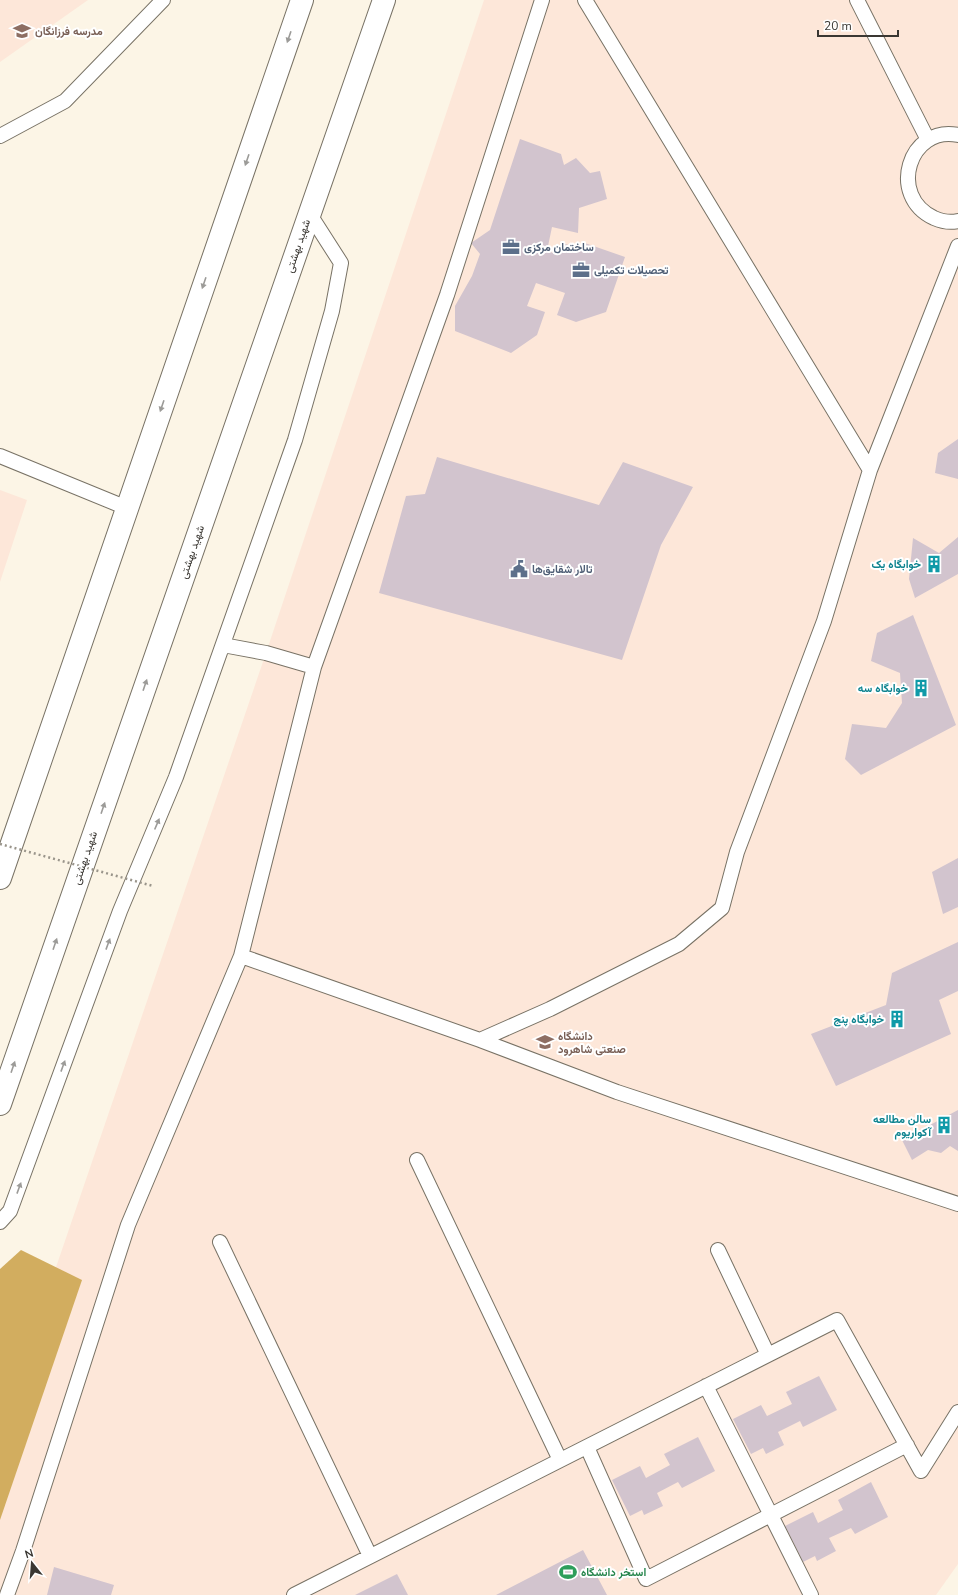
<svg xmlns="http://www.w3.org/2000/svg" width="958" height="1595" font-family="'Nunito Sans',Vazirmatn,sans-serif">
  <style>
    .education { fill: #fde7d9 }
    .forest { fill: #d2ad5f }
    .building { fill: #d2c4ce }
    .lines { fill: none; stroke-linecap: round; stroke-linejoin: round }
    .service-casing { stroke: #787265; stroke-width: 16 }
    .trunk-casing { stroke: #787265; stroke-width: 24 }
    .service { stroke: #fff; stroke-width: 14 }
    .trunk { stroke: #fff; stroke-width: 22 }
    .path-bridge { stroke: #9a958b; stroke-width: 2.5; stroke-dasharray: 2 3; stroke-linecap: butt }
    .oneway { fill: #9c9b98 }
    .labels { text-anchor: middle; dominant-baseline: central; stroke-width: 4; stroke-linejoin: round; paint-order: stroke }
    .education-label { font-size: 11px; font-weight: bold; fill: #785e54; stroke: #fff; text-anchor: start }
    .street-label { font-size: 11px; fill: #3a3732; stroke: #fff }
    .service-label { font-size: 11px; font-weight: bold; fill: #4e5e75; stroke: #fff; text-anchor: start }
    .culture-label { font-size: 11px; font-weight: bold; fill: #0d838f; stroke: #fff; text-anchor: end }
    .leisure-label { font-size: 11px; font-weight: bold; fill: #27864d; stroke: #fff; text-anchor: start }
  </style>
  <rect width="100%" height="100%" fill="#fcf5e6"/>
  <path class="education" d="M0,0H88L0,62Z
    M484,0H958V1564L936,1595H0V1431L266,653Z
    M0,490L27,500L0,582Z"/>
  <path class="forest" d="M21,1250L82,1280L0,1520V1269Z"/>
  <path class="building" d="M520,139L561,154L564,165L576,158L590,173L600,171L607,199L579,208L578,233L552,227L547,251L560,255L563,243L579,249L582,242L625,257L606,312L576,322L557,315L565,293L536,283L527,306L545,312L537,335L511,353L455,331V306L472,276L480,254L471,243L490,230Z
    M958,439V479L935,473L938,453Z
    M437,457L599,505L623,462L693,487L661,545L622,660L379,593L406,496L425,494Z
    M958,537V574L915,598L909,579L913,538L939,553Z
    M913,615L956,725L861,775L845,759L852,724L886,728L902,703L900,673L871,661L877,633Z
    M958,858V907L943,914L932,872Z
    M958,942V991L939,1000L951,1034L836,1086L811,1034L886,1005L892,973Z
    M958,1110V1151L950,1146L941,1153L928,1150L912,1160L902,1140Z
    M819,1376L837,1410L803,1427L800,1421L778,1432L784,1445L766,1454L763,1448L751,1454L733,1419L761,1405L767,1416L792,1404L786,1392Z
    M698,1437L715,1471L682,1488L678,1482L657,1493L663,1506L644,1515L642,1510L630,1516L612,1480L640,1466L646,1478L670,1465L664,1454Z
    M871,1482L888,1517L855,1534L851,1528L829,1538L836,1551L817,1561L815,1556L803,1562L785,1526L813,1512L818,1523L843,1510L838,1500Z
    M583,1550L607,1595H496Z
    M54,1567L114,1585L111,1595H47Z
    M397,1574L408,1595H355Z"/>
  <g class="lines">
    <g class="service-casing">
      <path id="service" d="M542,0L447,295L314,667L241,956L480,1040L617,1092L958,1204
        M585,0L870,470
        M857,0L928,140
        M958,135C909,125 887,196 934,218C941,221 950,223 958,221
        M0,136L65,101L163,0
        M0,456L127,508
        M223,645L266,653L314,667
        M480,1040L550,1009L679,944L722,908L737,852L824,621L870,470L958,246
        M417,1160L560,1460
        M0,1222L10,1211L120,911L176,777L295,440L332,311L341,263L309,213
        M220,1242L370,1556
        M718,1250L768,1355
        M706,1386L811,1595
        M587,1447L646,1579L907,1445
        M7,1595L23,1551L128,1225L241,956
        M294,1595L837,1320L921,1471L958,1412"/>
    </g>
    <g class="trunk-casing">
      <path id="trunk" d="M0,878L302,0
        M0,1104L384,0"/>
    </g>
    <use href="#service" class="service"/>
    <use href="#trunk" class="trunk"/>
    <path class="path-bridge" d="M0,844L153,886"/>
  </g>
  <defs><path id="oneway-solid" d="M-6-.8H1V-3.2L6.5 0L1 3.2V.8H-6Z"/></defs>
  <g class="oneway">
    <use href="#oneway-solid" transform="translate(289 37) rotate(109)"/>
    <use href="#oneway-solid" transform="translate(247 160) rotate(109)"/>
    <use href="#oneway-solid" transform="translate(204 283) rotate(109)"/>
    <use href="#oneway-solid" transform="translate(162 406) rotate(109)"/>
    <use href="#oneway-solid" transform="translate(145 685) rotate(-71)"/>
    <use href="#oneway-solid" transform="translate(103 808) rotate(-71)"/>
    <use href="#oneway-solid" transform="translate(157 824) rotate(-67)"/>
    <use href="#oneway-solid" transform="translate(55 944) rotate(-71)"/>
    <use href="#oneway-solid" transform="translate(108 944) rotate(-70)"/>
    <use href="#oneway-solid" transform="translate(63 1066) rotate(-70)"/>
    <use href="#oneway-solid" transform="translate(13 1067) rotate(-71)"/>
    <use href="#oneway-solid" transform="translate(19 1188) rotate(-70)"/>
  </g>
  <defs>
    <g id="school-bare" transform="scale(1.38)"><path d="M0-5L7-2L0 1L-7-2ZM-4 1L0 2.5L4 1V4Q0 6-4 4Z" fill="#8d6e63" stroke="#fff" stroke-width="2.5" paint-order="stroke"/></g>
    <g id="office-bare" transform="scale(1.38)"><path d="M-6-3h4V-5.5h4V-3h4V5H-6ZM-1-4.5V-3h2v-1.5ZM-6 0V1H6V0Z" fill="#5c6f8a" stroke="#fff" stroke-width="2.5" paint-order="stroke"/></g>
    <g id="building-bare" transform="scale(1.38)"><path d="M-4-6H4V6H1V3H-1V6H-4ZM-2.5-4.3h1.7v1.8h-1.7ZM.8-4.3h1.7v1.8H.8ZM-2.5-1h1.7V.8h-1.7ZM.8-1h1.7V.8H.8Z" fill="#0f9aa8" stroke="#fff" stroke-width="2.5" paint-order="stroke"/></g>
    <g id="civic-bare" transform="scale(1.38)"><path d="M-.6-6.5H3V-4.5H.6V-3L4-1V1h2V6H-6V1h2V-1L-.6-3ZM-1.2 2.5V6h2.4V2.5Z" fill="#5c6f8a" stroke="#fff" stroke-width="2.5" paint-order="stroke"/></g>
    <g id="university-bare" transform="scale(1.38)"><path d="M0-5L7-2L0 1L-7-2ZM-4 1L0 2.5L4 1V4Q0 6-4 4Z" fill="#8d6e63" stroke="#fff" stroke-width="2.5" paint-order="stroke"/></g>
    <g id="stadium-bare" transform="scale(1.38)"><path d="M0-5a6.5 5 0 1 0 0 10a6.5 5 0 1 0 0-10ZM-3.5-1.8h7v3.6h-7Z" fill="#2e9e5b" stroke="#fff" stroke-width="2.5" paint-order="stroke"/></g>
  </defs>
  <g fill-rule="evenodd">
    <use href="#school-bare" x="22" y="31"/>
    <use href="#office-bare" x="511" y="247"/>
    <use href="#office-bare" x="581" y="270"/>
    <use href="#building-bare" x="934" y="564"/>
    <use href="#civic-bare" x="519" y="569"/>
    <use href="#building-bare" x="921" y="688"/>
    <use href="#building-bare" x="897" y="1019"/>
    <use href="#university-bare" x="545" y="1042"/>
    <use href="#building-bare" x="944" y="1125"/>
    <use href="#stadium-bare" x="568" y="1572"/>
  </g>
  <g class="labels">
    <g class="education-label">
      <text x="35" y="31">مدرسه فرزانگان</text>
      <text x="558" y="1036">دانشگاه<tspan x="558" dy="13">صنعتی شاهرود</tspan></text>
    </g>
    <g class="street-label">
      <text transform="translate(298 246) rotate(-71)">شهید بهشتی</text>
      <text transform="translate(192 552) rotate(-71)">شهید بهشتی</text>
      <text transform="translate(85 858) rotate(-71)">شهید بهشتی</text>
    </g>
    <g class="service-label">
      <text x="524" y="247">ساختمان مرکزی</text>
      <text x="594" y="270">تحصیلات تکمیلی</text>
      <text x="532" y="569">تالار شقایق‌‌ها</text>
    </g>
    <g class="culture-label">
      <text x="921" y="564">خوابگاه یک</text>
      <text x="908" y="688">خوابگاه سه</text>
      <text x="884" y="1019">خوابگاه پنج</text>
      <text x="931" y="1119">سالن مطالعه<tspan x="931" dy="13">آکواریوم</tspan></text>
    </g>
    <g class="leisure-label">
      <text x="581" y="1572">استخر دانشگاه</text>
    </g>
  </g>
  <g transform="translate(32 1563) rotate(343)" stroke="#ffffff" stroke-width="3" paint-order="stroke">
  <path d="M0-3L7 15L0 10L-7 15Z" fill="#3a3732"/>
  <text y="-6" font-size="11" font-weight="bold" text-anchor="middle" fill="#3a3732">N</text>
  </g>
  <path d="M818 30v6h80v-6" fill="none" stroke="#3a3732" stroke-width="2"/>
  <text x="824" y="30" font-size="12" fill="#3a3732" stroke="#ffffff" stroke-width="3" paint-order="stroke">20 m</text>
</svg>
